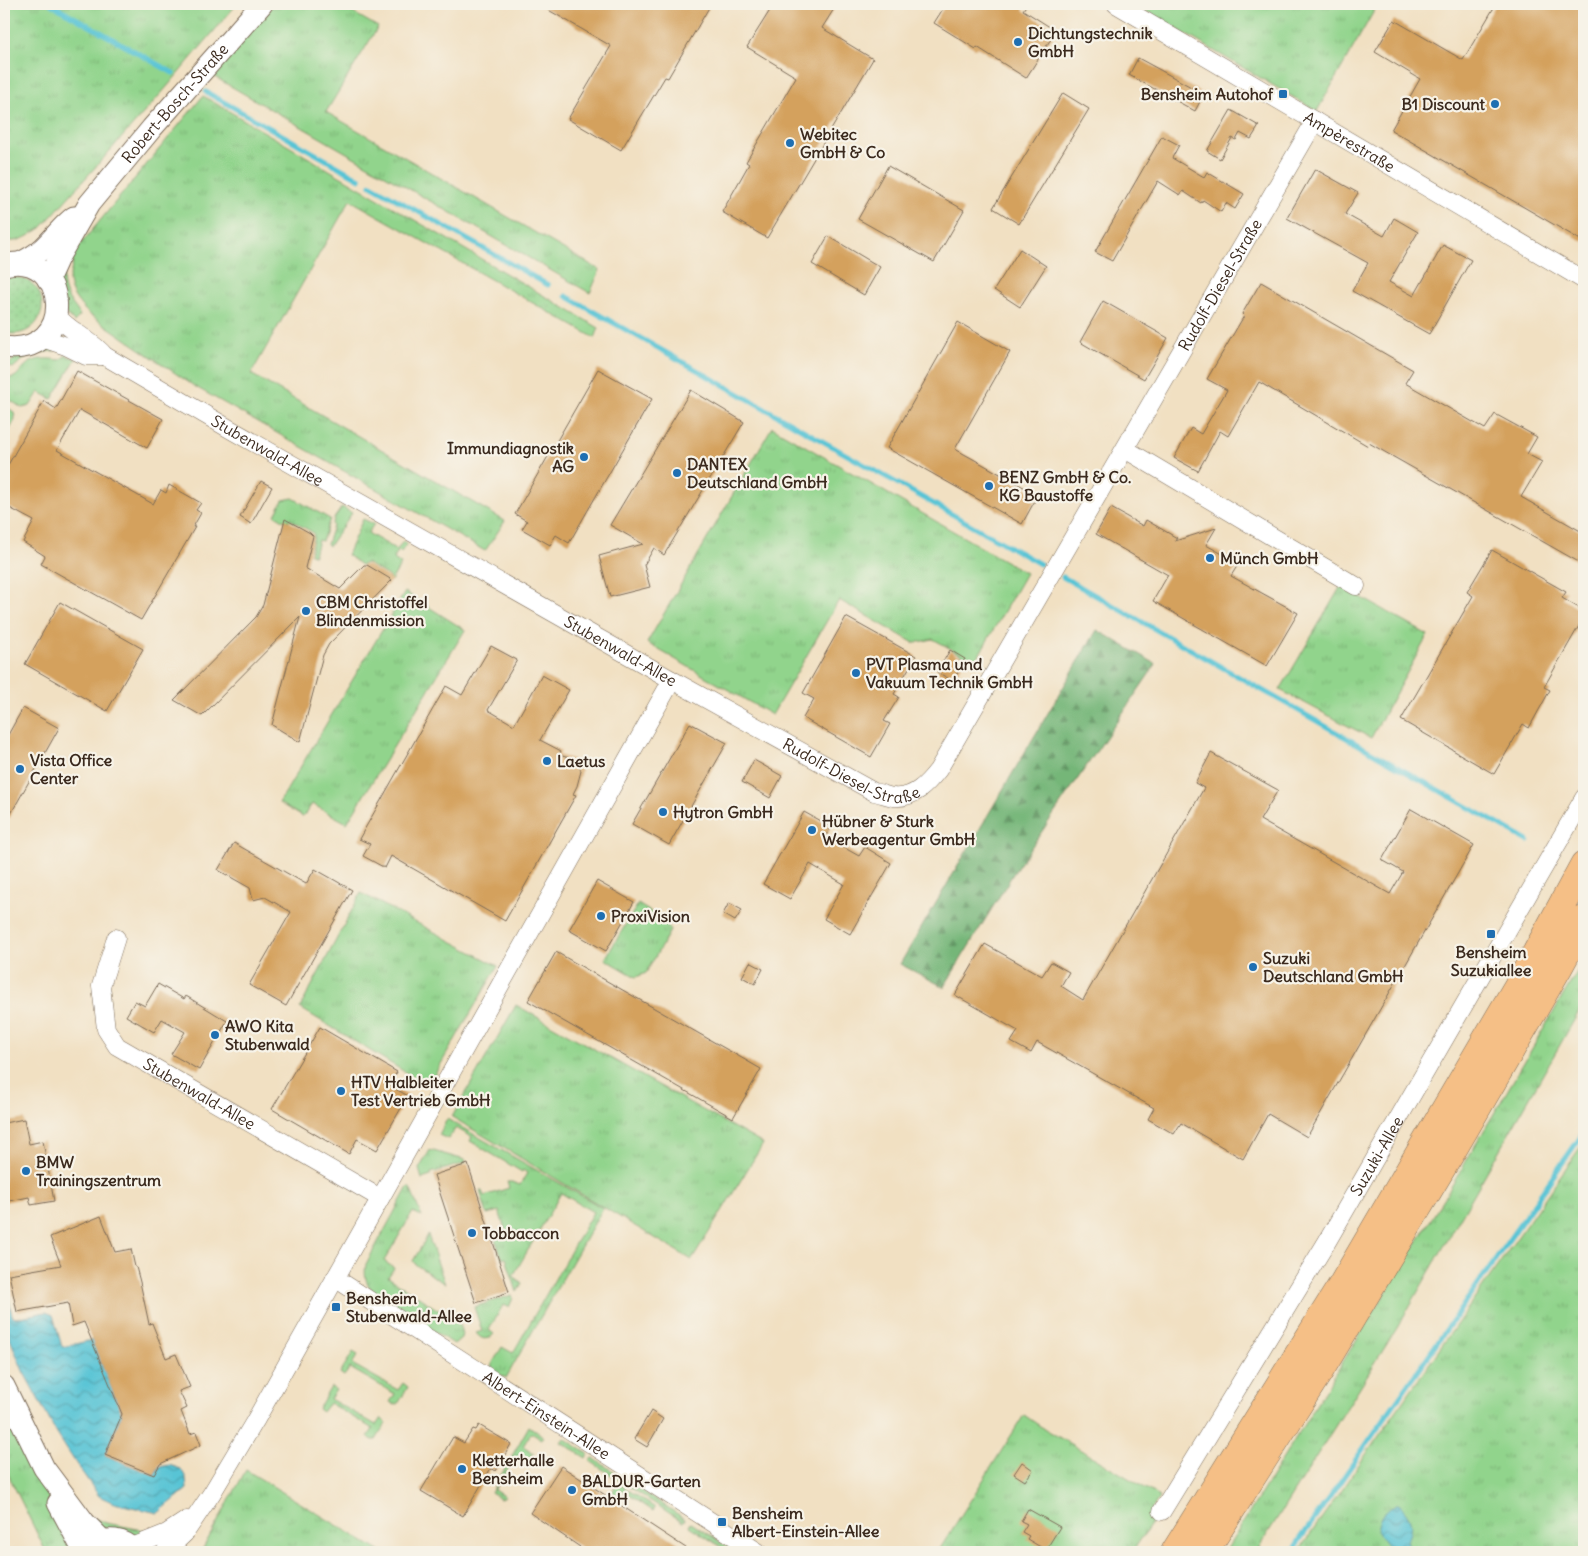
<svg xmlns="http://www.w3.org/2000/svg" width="1588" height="1556" font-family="Delius,sans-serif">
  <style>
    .grass { fill: url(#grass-tufts); stroke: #667f55 }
    .forest { fill: url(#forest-firs); stroke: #58704b }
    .garden { fill: url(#garden-dots); stroke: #667f55 }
    .water { fill: url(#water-waves); stroke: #4a777a }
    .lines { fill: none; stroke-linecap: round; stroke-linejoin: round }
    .stream { stroke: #59c4d5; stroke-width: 5 }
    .building { fill: #d4a15d }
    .minor-casing { stroke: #7b6a57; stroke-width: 19 }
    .tertiary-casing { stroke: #7b6a57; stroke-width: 23 }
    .trunk-casing { stroke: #7b6a57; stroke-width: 29 }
    .minor { stroke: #fff; stroke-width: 18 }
    .tertiary { stroke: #fff; stroke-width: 21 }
    .trunk { stroke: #f5bf86; stroke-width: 28 }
    .poi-dot { fill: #1f6fb2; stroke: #f7f3e8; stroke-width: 2 }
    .labels { text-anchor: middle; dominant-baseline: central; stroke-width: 4.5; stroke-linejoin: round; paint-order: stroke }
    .poi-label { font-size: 16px; font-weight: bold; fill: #3b2a1e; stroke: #f7f3e8; text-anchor: start }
    .street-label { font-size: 16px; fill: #3b2a1e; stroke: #f7f3e8 }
  </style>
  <defs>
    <pattern id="grass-tufts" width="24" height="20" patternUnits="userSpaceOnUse" patternTransform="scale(1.25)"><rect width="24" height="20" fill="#91d48c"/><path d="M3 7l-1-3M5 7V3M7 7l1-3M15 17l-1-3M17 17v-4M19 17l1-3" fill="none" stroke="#7eb678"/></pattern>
    <pattern id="forest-firs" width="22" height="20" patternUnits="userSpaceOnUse" patternTransform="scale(1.25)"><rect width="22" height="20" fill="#74b678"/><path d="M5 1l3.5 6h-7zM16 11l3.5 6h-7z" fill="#609462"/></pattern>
    <pattern id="garden-dots" width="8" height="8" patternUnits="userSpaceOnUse" patternTransform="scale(1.25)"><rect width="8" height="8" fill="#91d48c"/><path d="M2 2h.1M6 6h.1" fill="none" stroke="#7eb678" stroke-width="1.8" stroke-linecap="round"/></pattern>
    <pattern id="water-waves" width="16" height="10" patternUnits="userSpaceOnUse" patternTransform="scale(1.25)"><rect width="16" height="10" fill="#59c4d5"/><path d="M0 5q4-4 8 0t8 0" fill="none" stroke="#4b9fac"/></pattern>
  </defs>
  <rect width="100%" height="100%" fill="#f7f3e8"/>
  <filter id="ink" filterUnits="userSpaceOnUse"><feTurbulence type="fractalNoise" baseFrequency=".02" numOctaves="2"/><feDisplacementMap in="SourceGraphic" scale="10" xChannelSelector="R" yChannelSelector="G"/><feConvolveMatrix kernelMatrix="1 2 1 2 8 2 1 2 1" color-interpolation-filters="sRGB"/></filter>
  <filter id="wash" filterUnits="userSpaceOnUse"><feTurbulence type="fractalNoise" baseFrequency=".0096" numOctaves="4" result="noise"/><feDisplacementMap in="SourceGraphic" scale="20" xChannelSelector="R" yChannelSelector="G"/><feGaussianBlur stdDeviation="1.12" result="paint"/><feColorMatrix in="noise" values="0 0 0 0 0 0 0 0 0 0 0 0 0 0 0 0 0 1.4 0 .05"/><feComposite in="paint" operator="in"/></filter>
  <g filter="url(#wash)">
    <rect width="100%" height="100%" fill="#f1e0c2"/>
    <path class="grass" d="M4,4H237L166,88L41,228C31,234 16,246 4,239Z
      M274,4H338L378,27L326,112L600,270L590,293L213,76Z
      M1134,4H1378L1317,111Z
      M203,96L599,328L595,338L350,200L251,374L505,521L485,551L194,386L89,314C80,305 69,293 69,279C70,274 72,268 73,263L70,257Z
      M63,273C63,283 64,293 71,302C74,307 78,310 80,316L74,322L64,311L58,280Z
      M47,346L55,351C37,352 26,356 13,368L8,367C14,353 33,351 47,346Z
      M66,355L76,359L52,399L39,392L30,406L22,408L4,396V376L12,378C17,376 18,374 21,370C33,357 44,358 60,360Z
      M4,405L14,412L15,420L4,440Z
      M772,427L1026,573L975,662L933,639L914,643L839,600L772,715L647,643Z
      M293,498L330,519L322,541L318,540L314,555L310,554L314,535L312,532L291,520L285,521L275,515L283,500Z
      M342,507L352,513L329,546L327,544L333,526L332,524L335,517Z
      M363,519L374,524L368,533L397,550L403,541L407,544L401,552L398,551L394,559L401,564L391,581L388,576L366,563L361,565L347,555Z
      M1341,586L1428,635L1371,738L1280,690Z
      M405,592L465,630L347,823L312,804L303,817L279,803Z
      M361,893L498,966L428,1086L300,1008Z
      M638,904L666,922L670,931L646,973L636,977L605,959Z
      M1584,960V1003L1397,1328L1256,1552H1225L1448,1192Z
      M516,1005L763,1144L692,1260L452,1117Z
      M447,1119L603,1208L506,1378L491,1369L492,1364L502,1347L513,1353L593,1212L561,1193L513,1276L522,1283L517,1292L506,1258H502L495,1239L507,1235L499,1211L487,1214L480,1191H482L484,1196L509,1188L507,1182H512L520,1185L527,1173L523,1170L522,1172L470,1141L472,1137L456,1128L448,1139L439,1135Z
      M1584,1142V1552H1298Z
      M430,1150L465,1160L466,1163L431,1173V1176L422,1179L419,1169Z
      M408,1187L410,1188L422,1217L413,1212L384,1261L394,1268L388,1277L446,1315L452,1305L462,1333L461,1338L454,1344L381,1298C368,1288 363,1280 366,1264Z
      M428,1235L445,1284L416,1265L413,1261Z
      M512,1295L513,1298L509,1307L503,1305L489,1330L494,1334C488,1340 482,1341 476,1333L482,1331L474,1307Z
      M353,1352L358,1355L352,1364L398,1390L403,1383L408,1387L398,1404L395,1405L390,1402L395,1394L350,1368L344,1376L340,1373Z
      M331,1387L336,1390L330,1399L376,1425L381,1418L386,1423L376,1440H373L368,1437L373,1429L329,1403L322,1412L318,1409Z
      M4,1413L71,1538L73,1548L72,1552H46L4,1466Z
      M1024,1415L1040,1426L1152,1492L1159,1498L1150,1512L1154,1520L1132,1552H938Z
      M529,1426L544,1437L541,1439L531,1433L523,1446L534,1453L527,1462L517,1456L494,1490L505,1497L500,1499L491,1493Z
      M564,1438L588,1454L586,1458L561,1442Z
      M593,1458L685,1519L683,1522L590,1461Z
      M246,1470L381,1552H201Z
      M618,1483L655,1508L653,1511L622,1490L620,1493L624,1496L622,1499L612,1492Z
      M97,1519L106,1523L148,1531L150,1534L139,1536L134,1535L124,1531L101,1527L93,1521Z
      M691,1523L736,1552H729L689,1526Z"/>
    <path class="forest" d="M1097,630L1156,664L1013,874L944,987L900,964Z"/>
    <path class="garden" d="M10,277C57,277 50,342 4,333V278Z"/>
    <path class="water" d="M4,1278L6,1280L11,1311L13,1317L15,1318L46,1312L53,1315L62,1347L92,1340L122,1414L105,1455L154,1475L159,1467L169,1465L181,1469L186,1478L187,1489L158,1513L114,1503L99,1496L77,1465L57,1434L23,1371L4,1324Z
      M1399,1504C1411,1517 1414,1524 1407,1542L1412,1552H1392L1377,1531C1380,1514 1383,1511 1399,1504Z"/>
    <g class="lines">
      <path class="stream" d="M51,4L173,73
        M206,92L360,179
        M371,185L548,285
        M566,296L1040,564
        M1063,577L1528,841
        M1294,1552L1299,1541L1584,1132"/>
    </g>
    <g id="blocks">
      <path class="building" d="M538,4H711L668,78L665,77L621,150L568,119L611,46Z
        M774,4H837L822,28L873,59L767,238L722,212L749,164L746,162L796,77L747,47Z
        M946,4H1027L1023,10L1056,31L1026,78L977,47L976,49L934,23Z
        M1496,4H1584V242L1391,130L1420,79L1375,52L1394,20L1463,60Z
        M1138,58L1204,94L1195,111L1129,75Z
        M1063,93L1089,109L1019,224L993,208Z
        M1231,110L1259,126L1251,139L1240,133L1236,140L1232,138L1220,159L1207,151Z
        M1162,136L1179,145L1172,158L1204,177L1207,172L1244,194L1235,209L1226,203L1221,212L1203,200L1201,203L1183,191L1180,195L1158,181L1112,261L1095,252Z
        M888,166L964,210L934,262L858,219Z
        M1315,169L1358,193L1345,214L1384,236L1394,218L1418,232L1389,282L1414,296L1443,245L1471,260L1429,334L1352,291L1368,263L1287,218Z
        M828,236L880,267L864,295L812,264Z
        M1020,249L1046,266L1020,307L994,290Z
        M1261,282L1413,370L1405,383L1485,429L1495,414L1537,437L1527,454L1542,462L1521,497L1584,533V565L1369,443L1368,446L1259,382L1228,436L1220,431L1198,471L1174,458L1191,428L1201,434L1227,390L1207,379L1244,316L1242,314Z
        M1103,301L1168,338L1144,379L1080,342Z
        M958,322L1010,352L955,449L1038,495L1022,524L887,448Z
        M598,369L652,399L569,543L556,535L550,545L522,529L527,521L515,514Z
        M77,371L163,419L147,448L80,410L57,450L153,504L161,490L166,493L169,485L201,503L196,510L201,513L193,527H195L141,620L41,564L45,556L23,542L34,521L4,505V472L44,401L56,409Z
        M691,390L744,422L664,555L654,548L644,565L650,587L610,597L599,556L643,544L610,525Z
        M261,481L272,487L251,524L240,517Z
        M1111,508L1143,526L1146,520L1177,538L1175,541L1216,528L1206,545L1239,563L1231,576L1298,613L1267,666L1153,601L1168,575L1096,534Z
        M285,519L310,533L313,536L305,568L340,589L364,565H367L392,580L329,644L323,655L300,742L272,725L300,617L202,716L174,700L256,617L263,605Z
        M1492,550L1566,592L1562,598L1584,611V617L1544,687L1550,690L1529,728L1523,724L1494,774L1401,720L1473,596L1467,592Z
        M60,602L143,649L107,711L25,664Z
        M846,617L916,656L894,694L899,697L884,721L890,724L871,757L803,718L814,699L803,693Z
        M491,646L517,660L488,710L514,725L542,675L569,690L540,740L561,751L559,755L576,760L578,763L581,771L577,786L573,794L576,795L505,921L391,856L385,868L363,856L370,844L359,839L446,686L462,695Z
        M950,650L965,659L953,681L937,672Z
        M23,708L59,728L4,826V742Z
        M690,723L727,743L669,845L632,824Z
        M1211,753L1278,790L1260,820L1390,894L1403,872L1382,860L1411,809L1474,845L1307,1137L1268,1114L1243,1159L1181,1123L1174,1134L1148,1119L1154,1108L1037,1042L1031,1053L1011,1042L1018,1031L955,995L985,944L1042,976L1051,962L1069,972L1061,986L1083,1000L1204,788L1195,783Z
        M754,760L782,776L770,798L742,782Z
        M804,812L831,827L825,837L859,856L865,847L891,863L850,934L824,919L844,884L810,864L790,899L763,884Z
        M234,843L306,884L315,869L352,890L286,1006L249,985L291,912L265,897L253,900L250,888L218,870Z
        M597,881L634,902L606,951L569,930Z
        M729,903L742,910L735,921L723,914Z
        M556,952L761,1069L733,1118L528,1001Z
        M750,962L763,969L755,984L742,977Z
        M158,984L184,999L186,996L227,1021L199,1070L171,1054L185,1032L162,1019L154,1032L126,1016L135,1001L145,1006Z
        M320,1027L397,1072L389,1085L408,1096L377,1150L357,1139L349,1154L272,1109Z
        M24,1119L29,1144L43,1141L54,1201L31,1205L29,1197L4,1202V1123Z
        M468,1164L509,1292L476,1303L434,1175Z
        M101,1216L115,1252L131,1249L135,1267H136L140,1282L149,1324L152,1323L166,1358L176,1354L190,1387L179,1391L187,1408L181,1411L190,1434L196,1432L201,1445L160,1464L154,1475L105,1455L122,1414L84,1322L72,1326L68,1303L17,1312L9,1274L61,1265L50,1237Z
        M651,1411L663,1419L647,1447L634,1439Z
        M479,1425L511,1444L496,1471L491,1468L463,1516L421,1491L453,1437L464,1443L473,1429L476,1430Z
        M1022,1462L1033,1470L1025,1481L1014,1474Z
        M561,1466L692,1552H577L580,1547L530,1513Z
        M1028,1509L1060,1527L1047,1548L1046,1547L1044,1549L1027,1539L1029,1536L1022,1532L1027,1524L1021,1521Z"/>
    </g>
  </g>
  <g filter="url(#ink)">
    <use href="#blocks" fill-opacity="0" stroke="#7b6a57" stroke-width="1"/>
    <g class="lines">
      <g class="minor-casing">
        <g id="minor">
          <path id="s1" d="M1116,4L1584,280"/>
          <path id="s2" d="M56,315C70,332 91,339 105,356L228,428L672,680L874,792C880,793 887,796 893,797C914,799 927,784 938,770L1315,121"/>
          <path d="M42,338L66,346L86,356H105"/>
          <path d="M1125,449L1271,536L1356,586"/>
          <path id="s3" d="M116,938L101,986L106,1029L117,1046L380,1198"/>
          <path id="s4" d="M335,1278L758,1552"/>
          <path id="s5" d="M1162,1511L1325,1245L1584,798"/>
          <path d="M132,1547L167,1533L187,1520"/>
          <path d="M165,1552L185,1533L212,1493L255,1421L672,680"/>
        </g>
      </g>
      <g class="tertiary-casing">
        <g id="tertiary">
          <path d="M20,263C28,259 36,255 43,248C54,238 62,226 74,217"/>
          <path d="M4,265C69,248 79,357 4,347"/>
          <path id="s6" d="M48,280L58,258L89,204L152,128L262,4"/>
          <path d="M4,1386L44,1468L85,1523L102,1540"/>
          <path d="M58,1503L84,1552"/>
          <path d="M90,1546C107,1536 124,1538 137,1552"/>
        </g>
      </g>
      <g class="trunk-casing">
        <path id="trunk" d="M1175,1552L1341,1287L1526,972L1584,865
          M1204,1552L1320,1370L1450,1154L1558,968L1584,920"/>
      </g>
      <use href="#minor" class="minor"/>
      <use href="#tertiary" class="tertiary"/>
      <use href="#trunk" class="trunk"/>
    </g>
  </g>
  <g class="poi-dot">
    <circle cx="1018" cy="42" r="5"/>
    <rect x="1278" y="89" width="10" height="10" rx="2.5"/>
    <circle cx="1495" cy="104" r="5"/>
    <circle cx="790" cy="143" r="5"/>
    <circle cx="584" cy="457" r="5"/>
    <circle cx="677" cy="473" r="5"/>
    <circle cx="989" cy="486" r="5"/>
    <circle cx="1210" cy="558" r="5"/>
    <circle cx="306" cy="611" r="5"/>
    <circle cx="856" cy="673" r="5"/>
    <circle cx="547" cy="761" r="5"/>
    <circle cx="20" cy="769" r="5"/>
    <circle cx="663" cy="812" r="5"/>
    <circle cx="812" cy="830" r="5"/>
    <circle cx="601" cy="916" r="5"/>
    <rect x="1486" y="929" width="10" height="10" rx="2.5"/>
    <circle cx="1253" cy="967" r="5"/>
    <circle cx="215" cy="1035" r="5"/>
    <circle cx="341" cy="1091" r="5"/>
    <circle cx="26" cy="1171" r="5"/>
    <circle cx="472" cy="1233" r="5"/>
    <rect x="331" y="1302" width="10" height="10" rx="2.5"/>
    <circle cx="462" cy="1469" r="5"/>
    <circle cx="572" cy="1490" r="5"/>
    <rect x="717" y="1517" width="10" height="10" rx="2.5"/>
  </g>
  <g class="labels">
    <g class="poi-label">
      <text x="1028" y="33">Dichtungstechnik<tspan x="1028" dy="18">GmbH</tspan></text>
      <text x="1273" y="94" text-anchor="end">Bensheim Autohof</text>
      <text x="1485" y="104" text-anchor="end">B1 Discount</text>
      <text x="800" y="134">Webitec<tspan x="800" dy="18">GmbH &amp; Co</tspan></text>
      <text x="574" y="448" text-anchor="end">Immundiagnostik<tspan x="574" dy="18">AG</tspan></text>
      <text x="687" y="464">DANTEX<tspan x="687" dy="18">Deutschland GmbH</tspan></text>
      <text x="999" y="477">BENZ GmbH &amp; Co.<tspan x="999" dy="18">KG Baustoffe</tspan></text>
      <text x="1220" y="558">Münch GmbH</text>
      <text x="316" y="602">CBM Christoffel<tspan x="316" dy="18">Blindenmission</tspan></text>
      <text x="866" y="664">PVT Plasma und<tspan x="866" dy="18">Vakuum Technik GmbH</tspan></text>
      <text x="30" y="760">Vista Office<tspan x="30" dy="18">Center</tspan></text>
      <text x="557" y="761">Laetus</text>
      <text x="673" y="812">Hytron GmbH</text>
      <text x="822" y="821">Hübner &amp; Sturk<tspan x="822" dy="18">Werbeagentur GmbH</tspan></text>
      <text x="611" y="916">ProxiVision</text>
      <text x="1491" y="952" text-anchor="middle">Bensheim<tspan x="1491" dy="18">Suzukiallee</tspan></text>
      <text x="1263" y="958">Suzuki<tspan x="1263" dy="18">Deutschland GmbH</tspan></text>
      <text x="225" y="1026">AWO Kita<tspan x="225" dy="18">Stubenwald</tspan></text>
      <text x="351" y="1082">HTV Halbleiter<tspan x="351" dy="18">Test Vertrieb GmbH</tspan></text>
      <text x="36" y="1162">BMW<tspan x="36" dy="18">Trainingszentrum</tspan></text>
      <text x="482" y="1233">Tobbaccon</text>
      <text x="346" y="1298">Bensheim<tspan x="346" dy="18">Stubenwald-Allee</tspan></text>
      <text x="472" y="1460">Kletterhalle<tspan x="472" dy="18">Bensheim</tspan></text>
      <text x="582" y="1481">BALDUR-Garten<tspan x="582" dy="18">GmbH</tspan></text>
      <text x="732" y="1513">Bensheim<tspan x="732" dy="18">Albert-Einstein-Allee</tspan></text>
    </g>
    <g class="street-label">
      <text stroke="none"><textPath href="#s6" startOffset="219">Robert-Bosch-Straße</textPath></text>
      <text stroke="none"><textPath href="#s1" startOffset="271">Ampèrestraße</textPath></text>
      <text stroke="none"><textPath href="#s2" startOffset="1584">Rudolf-Diesel-Straße</textPath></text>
      <text stroke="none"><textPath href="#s2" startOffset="252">Stubenwald-Allee</textPath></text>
      <text stroke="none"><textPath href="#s2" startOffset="658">Stubenwald-Allee</textPath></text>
      <text stroke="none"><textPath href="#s2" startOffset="920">Rudolf-Diesel-Straße</textPath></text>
      <text stroke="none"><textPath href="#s3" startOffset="209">Stubenwald-Allee</textPath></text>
      <text stroke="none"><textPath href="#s5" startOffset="415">Suzuki-Allee</textPath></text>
      <text stroke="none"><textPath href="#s4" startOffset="252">Albert-Einstein-Allee</textPath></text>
    </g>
  </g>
  <rect width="1588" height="1556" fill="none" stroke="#f7f3e8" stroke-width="20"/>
</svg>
